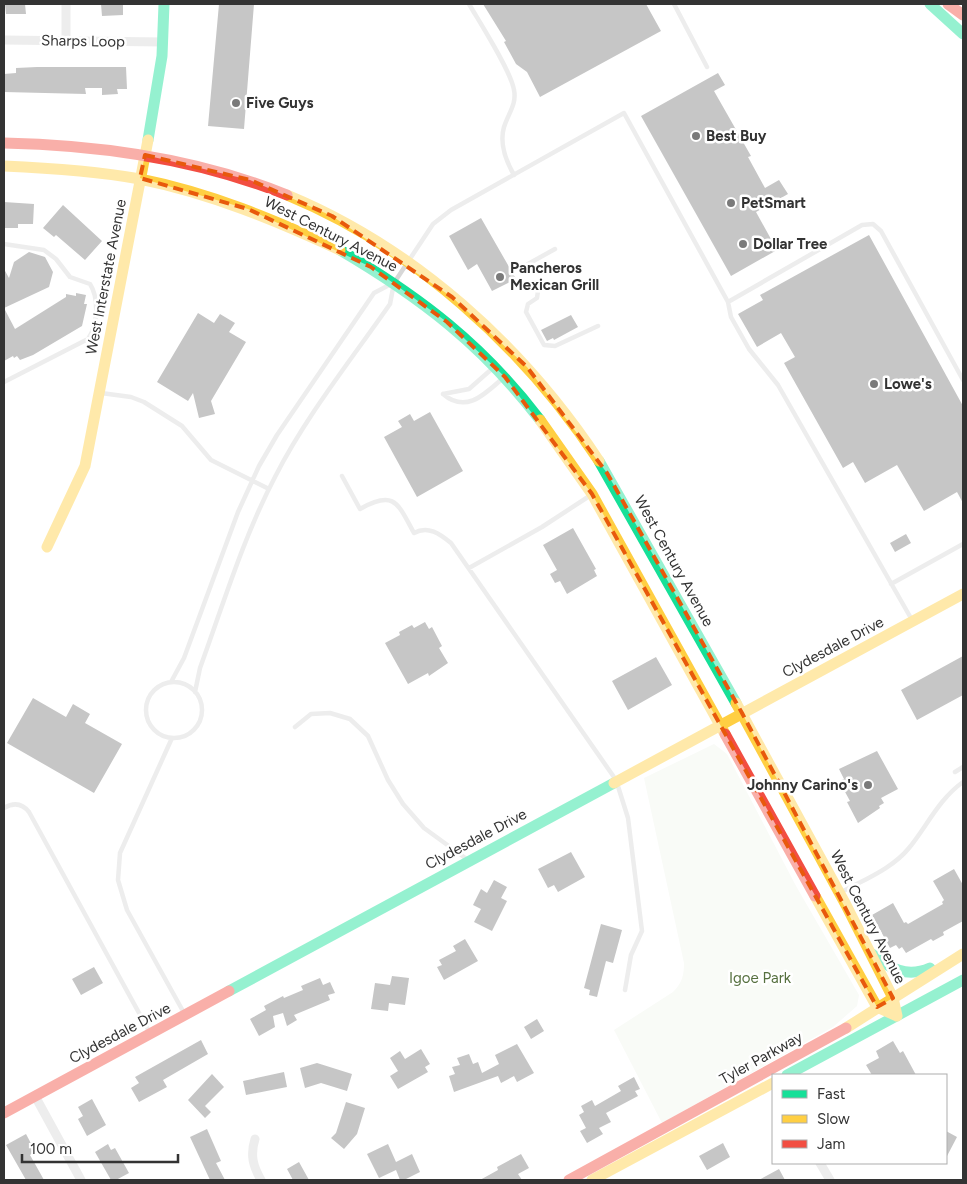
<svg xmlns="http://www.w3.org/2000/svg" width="967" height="1184" font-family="Figtree,sans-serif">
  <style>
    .green { fill: #f1f5ed }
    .building { fill: #818181 }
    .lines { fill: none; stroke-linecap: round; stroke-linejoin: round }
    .lane { stroke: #d7d7d7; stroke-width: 4.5 }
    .street { stroke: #d7d7d7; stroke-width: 9 }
    .fast { stroke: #16e098; stroke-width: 11 }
    .slow { stroke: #ffcf43; stroke-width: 11 }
    .jam { stroke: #f24e42; stroke-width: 11 }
    .marked { fill: none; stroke: #e8590c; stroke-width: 4; stroke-dasharray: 10 6; stroke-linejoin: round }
    .poi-dot { fill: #7a7a7a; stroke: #fff; stroke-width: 2 }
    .labels { text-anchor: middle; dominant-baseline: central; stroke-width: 5; stroke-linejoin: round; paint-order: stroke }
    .street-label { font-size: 15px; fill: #333; stroke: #fff }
    .poi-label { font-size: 15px; font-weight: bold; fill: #333; stroke: #fff; text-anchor: start }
    .park-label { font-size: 15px; fill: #56703f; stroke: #fff }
  </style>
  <rect width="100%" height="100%" fill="#fff"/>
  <path class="green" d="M714,744L727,754L796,886L859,995L857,1006L833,1027L662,1123L614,1030L673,992C682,983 684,976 684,963L644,778Z"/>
  <path class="building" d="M5,4H25L26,14H6Z
    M101,4H123V15L102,16Z
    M219,4H254L244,129L208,126Z
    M483,4H646L661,31L540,97L527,72L516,64L504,42L506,41Z
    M37,67H126L127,89H117L118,94L102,95V88H85L86,94L4,92V74L16,73V68Z
    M718,73L725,85L714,91L751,156L748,157L765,188L779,180L788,194L756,212L777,250L731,276L641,116Z
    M4,202L34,204L33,224H18V228H4Z
    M63,205L102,241L85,260L56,235L54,237L43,228Z
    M481,218L516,279L492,291L477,264L468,270L449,236Z
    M869,235L963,406V503L957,492L924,511L897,465L865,483L853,462L843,468L784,363L795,357L781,333L757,347L738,314L763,300L760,295Z
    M29,252L45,257L53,272L49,287L4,308L15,329L66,297V294L76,296V293L86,295L84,304H87L82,326L33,355L20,360L17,356L14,358L13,356L4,361V269L9,278L14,262Z
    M198,313L214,323L220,314L235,323L229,332L246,342L211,401L215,414L199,418L193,393L188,401L157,382Z
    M571,315L578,327L554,340L553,338L547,341L541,330Z
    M430,412L463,471L417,497L384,437L402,427L398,421L410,414L414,421Z
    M573,528L596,569L594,570L597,576L567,594L560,581L555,583L550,574L557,570L543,545Z
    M906,534L911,543L895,552L890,543Z
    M425,622L429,629L432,627L442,646L439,648L448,663L429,676L428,673L408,684L385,643L400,635L399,632L412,625L414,628Z
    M963,656V695L917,720L901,690Z
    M656,657L672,685L628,710L612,681Z
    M33,698L66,717L73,704L90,714L85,723L122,744L94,793L7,743Z
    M877,751L898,789L881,798L884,803L879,806L880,808L858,823L847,802L850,801L839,781L844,779L839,769Z
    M571,852L585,877L558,892L554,885L548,888L538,869Z
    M954,869L963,885V921L943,932L944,935L933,941L931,939L906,953L902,947L899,949L896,945L890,948L872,915L893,903L904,923L906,922L908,924L943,904L942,902L944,900L933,881Z
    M494,880L507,887L501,898L507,901L492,931L474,922L481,909L473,905L481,889L487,893Z
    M601,924L622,930L613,963L606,961L597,997L589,995L590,990L584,988Z
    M465,939L478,961L444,980L437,967L442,965L439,960L456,951L453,946Z
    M94,967L103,983L81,995L72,979Z
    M392,976L409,978L405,1005L389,1003L388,1011L371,1009L375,983L390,985Z
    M320,978L323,985L330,982L335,993L328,995L330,1000L294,1015L297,1020L287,1026L283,1013L273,1016L275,1027L259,1036L250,1019L266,1010L264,1006L283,996L284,998L303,990L301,986Z
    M537,1019L544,1031L531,1039L524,1027Z
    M201,1040L208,1054L163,1080L167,1087L139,1102L131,1088L139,1083L135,1077Z
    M893,1041L900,1053L903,1051L916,1075H872L866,1065L879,1058L876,1051Z
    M517,1044L534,1073L517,1082L514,1076L501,1083L498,1076L454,1092L449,1076L455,1074L452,1067L460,1065L457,1058L469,1054L473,1064L478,1062L482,1073L499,1064L495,1055Z
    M421,1049L430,1064L425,1067L428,1072L398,1089L390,1076L398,1071L390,1058L400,1051L405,1059Z
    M317,1063L352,1074L347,1091L321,1083L305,1088L300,1068Z
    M284,1072L287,1087L246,1095L243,1081Z
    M212,1074L224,1087L205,1106L211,1112L205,1118L188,1100Z
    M634,1077L640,1089L635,1091L638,1096L606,1113L611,1122L599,1128L603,1134L587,1143L580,1131L586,1128L579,1115L584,1112L581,1106L592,1100L595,1106L621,1091L618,1086Z
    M92,1099L106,1125L87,1136L78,1119L83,1116L78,1107Z
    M346,1102L365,1108L357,1134L344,1149L331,1138L336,1133Z
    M207,1129L221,1161L216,1163L225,1180H210L190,1137Z
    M946,1131L957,1137L946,1158Z
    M26,1134L35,1151L30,1155L44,1180H26L6,1145Z
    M723,1143L730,1157L707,1170L699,1156Z
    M108,1144L111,1150L115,1148L129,1173L116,1180H111L95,1152Z
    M388,1144L396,1162L412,1154L420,1172L404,1180H400L396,1170L379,1178L367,1154Z
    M521,1154L529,1168L518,1174L522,1180H480L498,1170L497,1167Z
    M299,1162L309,1180H293L287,1169Z
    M779,1169L785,1180H759Z"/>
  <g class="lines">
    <path class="lane" d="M469,4C480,23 511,71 514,90C517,104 508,114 504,127C499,144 506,161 514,175
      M674,4L707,67
      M4,244L44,250L56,259L70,277L90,284C99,298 98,325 88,339L4,382
      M528,264L555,249
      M539,284L537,298L528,304L526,312L544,345L555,346L598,326
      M728,302L862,225L873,224L881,231L963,380
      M101,393L131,397L144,402L182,426L211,460L269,489
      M443,394C466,414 485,394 503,378
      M443,394L469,389L494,367
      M342,476L360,509C395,489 398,504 414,533C428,525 440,534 451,543L616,780L628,818L642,931L631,955L625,990
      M469,568L542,527L591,495
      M891,584L963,544
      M171,682L184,658L238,512L259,466L277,435L374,293L393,283
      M146 710a28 28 0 1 1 56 0a28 28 0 1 1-56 0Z
      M195,692L200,668C223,605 243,538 275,477C306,416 351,360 390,304L394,283L433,224L451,210L624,113L728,302L731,317L749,349L778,385L912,620
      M295,727L311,714L330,713L350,719L368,736L388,780L403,804L424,828L468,860
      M172,738L120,853L118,880L127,910L184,1013
      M955,772L963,767
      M4,808C14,802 22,803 29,812L150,1033
      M840,893C863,880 892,869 909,848C927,826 939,799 963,782"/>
    <path class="street" d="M4,40L163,42
      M66,41V4
      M35,1096L81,1180
      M255,1139C250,1155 253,1166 261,1180
      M820,1163L830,1180"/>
    <path class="fast" d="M930,4L963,34
      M148,140L162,56L164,4
      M340,250C420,297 483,345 540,420
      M599,461L736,703
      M872,954C890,969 907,978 930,968
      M229,991L614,783
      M787,1075L963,980"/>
    <path class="slow" d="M4,166C50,168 95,171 140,179C210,193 275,220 340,250
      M287,195C415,248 523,346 599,461
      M540,420L592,494L725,734
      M47,547L85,466L148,140
      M736,703L846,905L893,998L897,1016
      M614,783L963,594
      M815,896L877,1007L897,1016
      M846,1028L963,954
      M592,1180L773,1083"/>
    <path class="jam" d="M948,4L963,15
      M4,143C99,145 198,159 287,195
      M725,734L815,896
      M4,1113L229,991
      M569,1180L846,1028"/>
  </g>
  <path d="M0 0H967V1184H0ZM145,155L250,180L332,216L452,297L527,367L607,473L742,713L893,998L877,1007L592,494L505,377L447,322L371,267L248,209L140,178Z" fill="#fff" fill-opacity=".55" fill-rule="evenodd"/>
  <path class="marked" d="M145,155L250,180L332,216L452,297L527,367L607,473L742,713L893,998L877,1007L592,494L505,377L447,322L371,267L248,209L140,178Z"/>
  <g class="poi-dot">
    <circle cx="236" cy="103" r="5"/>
    <circle cx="696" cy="136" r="5"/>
    <circle cx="731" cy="203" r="5"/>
    <circle cx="743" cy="244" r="5"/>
    <circle cx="500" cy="277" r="5"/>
    <circle cx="874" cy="384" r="5"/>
    <circle cx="868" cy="785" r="5"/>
  </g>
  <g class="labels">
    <g class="street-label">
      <text transform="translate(83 41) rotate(1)">Sharps Loop</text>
      <text transform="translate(331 234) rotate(27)">West Century Avenue</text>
      <text transform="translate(106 277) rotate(-79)">West Interstate Avenue</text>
      <text transform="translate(674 561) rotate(61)">West Century Avenue</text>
      <text transform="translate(833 647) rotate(-28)">Clydesdale Drive</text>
      <text transform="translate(476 839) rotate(-28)">Clydesdale Drive</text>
      <text transform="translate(868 917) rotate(63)">West Century Avenue</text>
      <text transform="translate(120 1033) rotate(-28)">Clydesdale Drive</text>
      <text transform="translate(761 1058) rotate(-29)">Tyler Parkway</text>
    </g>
    <g class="poi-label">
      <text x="246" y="103">Five Guys</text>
      <text x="706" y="136">Best Buy</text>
      <text x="741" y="203">PetSmart</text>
      <text x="753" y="244">Dollar Tree</text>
      <text x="510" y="268">Pancheros<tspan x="510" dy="17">Mexican Grill</tspan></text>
      <text x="884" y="384">Lowe's</text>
      <text x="858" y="785" text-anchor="end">Johnny Carino's</text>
    </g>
    <g class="park-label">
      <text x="760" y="978">Igoe Park</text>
    </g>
  </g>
  <rect width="967" height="1184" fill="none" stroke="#333333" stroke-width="10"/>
  <rect x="772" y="1074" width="175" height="90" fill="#ffffff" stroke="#adadad"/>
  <rect x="782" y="1090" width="25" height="8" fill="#16e098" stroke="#adadad"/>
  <text x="817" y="1099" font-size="15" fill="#333333">Fast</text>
  <rect x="782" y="1115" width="25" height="8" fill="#ffcf43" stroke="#adadad"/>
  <text x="817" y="1124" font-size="15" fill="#333333">Slow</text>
  <rect x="782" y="1140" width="25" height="8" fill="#f24e42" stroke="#adadad"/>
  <text x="817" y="1149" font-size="15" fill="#333333">Jam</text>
  <path d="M22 1154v8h156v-8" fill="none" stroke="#333333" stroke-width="2.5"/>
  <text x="30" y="1154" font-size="15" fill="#333333" stroke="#ffffff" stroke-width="4" paint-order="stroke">100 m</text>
</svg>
